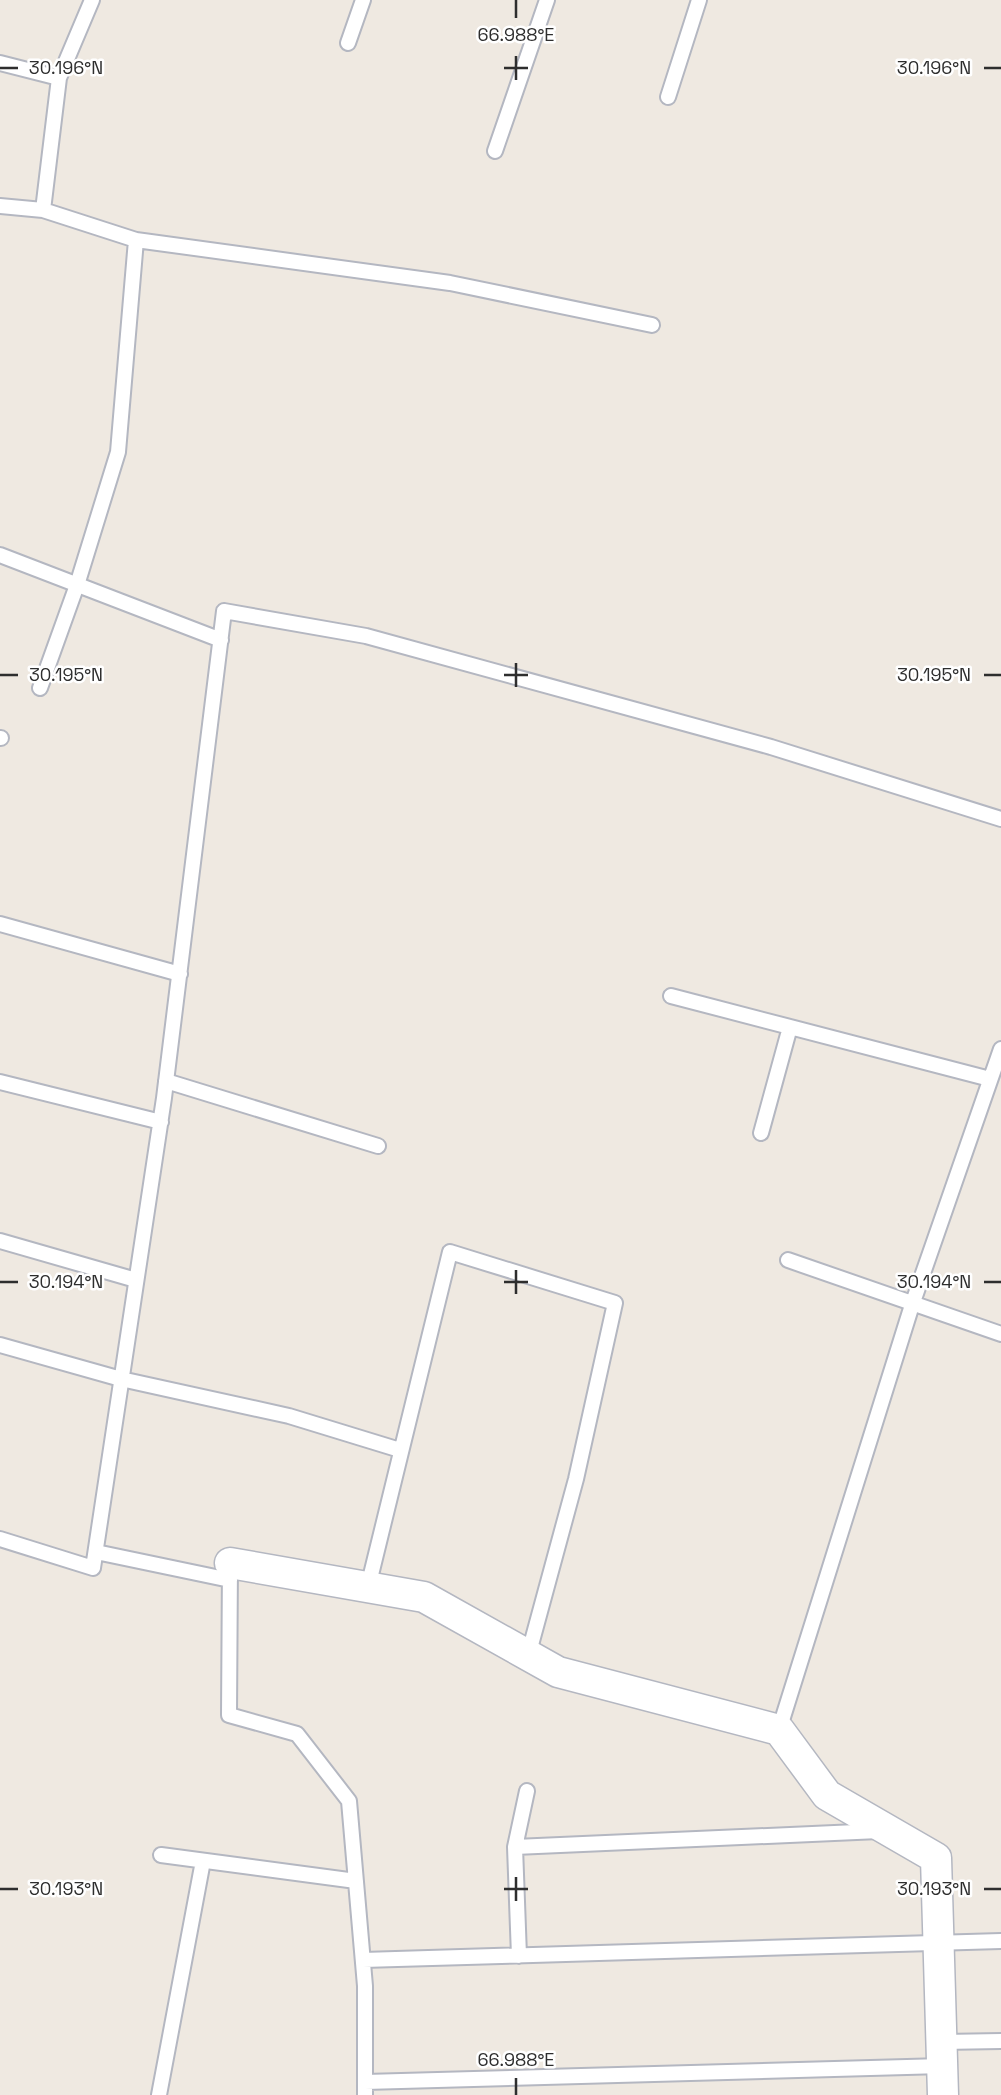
<svg xmlns="http://www.w3.org/2000/svg" width="1001" height="2095" font-family="'Space Grotesk',sans-serif">
  <style>
    .lines { fill: none; stroke-linecap: round; stroke-linejoin: round }
    .lane-casing { stroke: #b4b7c1; stroke-width: 18 }
    .street-casing { stroke: #b4b7c1; stroke-width: 33 }
    .lane { stroke: #fff; stroke-width: 14 }
    .street { stroke: #fff; stroke-width: 30 }
    .ticks { fill: none; stroke: #2e2e2e; stroke-width: 2.5 }
    .ticks-label { font-size: 18px; text-anchor: middle; fill: #2e2e2e; stroke: #fff; stroke-width: 5; stroke-linejoin: round; paint-order: stroke }
  </style>
  <rect width="100%" height="100%" fill="#efe9e1"/>
  <g class="lines">
    <g class="lane-casing">
      <path id="lane" d="M348,43L363,0
        M0,63L59,78
        M668,97L699,0
        M495,151L547,0
        M0,206L43,210L136,240L450,283L652,325
        M43,210L59,78L92,0
        M0,555L221,640
        M40,688L77,585L118,452L136,240
        M0,738H1
        M0,924L180,974
        M671,996L990,1079
        M166,1081L378,1146
        M0,1082L161,1122
        M761,1133L790,1027
        M0,1241L136,1280
        M788,1260L1001,1334
        M0,1345L121,1379L289,1416L400,1450
        M0,1539L93,1568L164,1098L224,611L366,636L771,747L1001,819
        M96,1552L230,1580
        M230,1563L229,1715L297,1734L349,1801L365,1986V2095
        M368,1587L450,1252L615,1303L576,1479L528,1656
        M779,1730L912,1305L1001,1049
        M515,1847L879,1831
        M161,1855L356,1881
        M519,1956L515,1847L527,1791
        M363,1960L1001,1941
        M942,2042L1001,2041
        M365,2082L943,2066
        M159,2095L203,1861"/>
    </g>
    <g class="street-casing">
      <path id="street" d="M230,1563L424,1597L558,1672L779,1730L827,1795L936,1858L943,2095"/>
    </g>
    <use href="#lane" class="lane"/>
    <use href="#street" class="street"/>
  </g>
  <path class="ticks" d="M516,0V18M516,56V80M0,68H18M504,68H528M984,68H1001M516,663V687M0,675H18M504,675H528M984,675H1001M516,1270V1294M0,1282H18M504,1282H528M984,1282H1001M516,1877V1901M0,1889H18M504,1889H528M984,1889H1001M516,2078V2095"/>
  <g class="ticks-label">
    <text x="516" y="41">66.988°E</text>
    <text x="66" y="74">30.196°N</text>
    <text x="934" y="74">30.196°N</text>
    <text x="66" y="681">30.195°N</text>
    <text x="934" y="681">30.195°N</text>
    <text x="66" y="1288">30.194°N</text>
    <text x="934" y="1288">30.194°N</text>
    <text x="66" y="1895">30.193°N</text>
    <text x="934" y="1895">30.193°N</text>
    <text x="516" y="2066">66.988°E</text>
  </g>
</svg>
